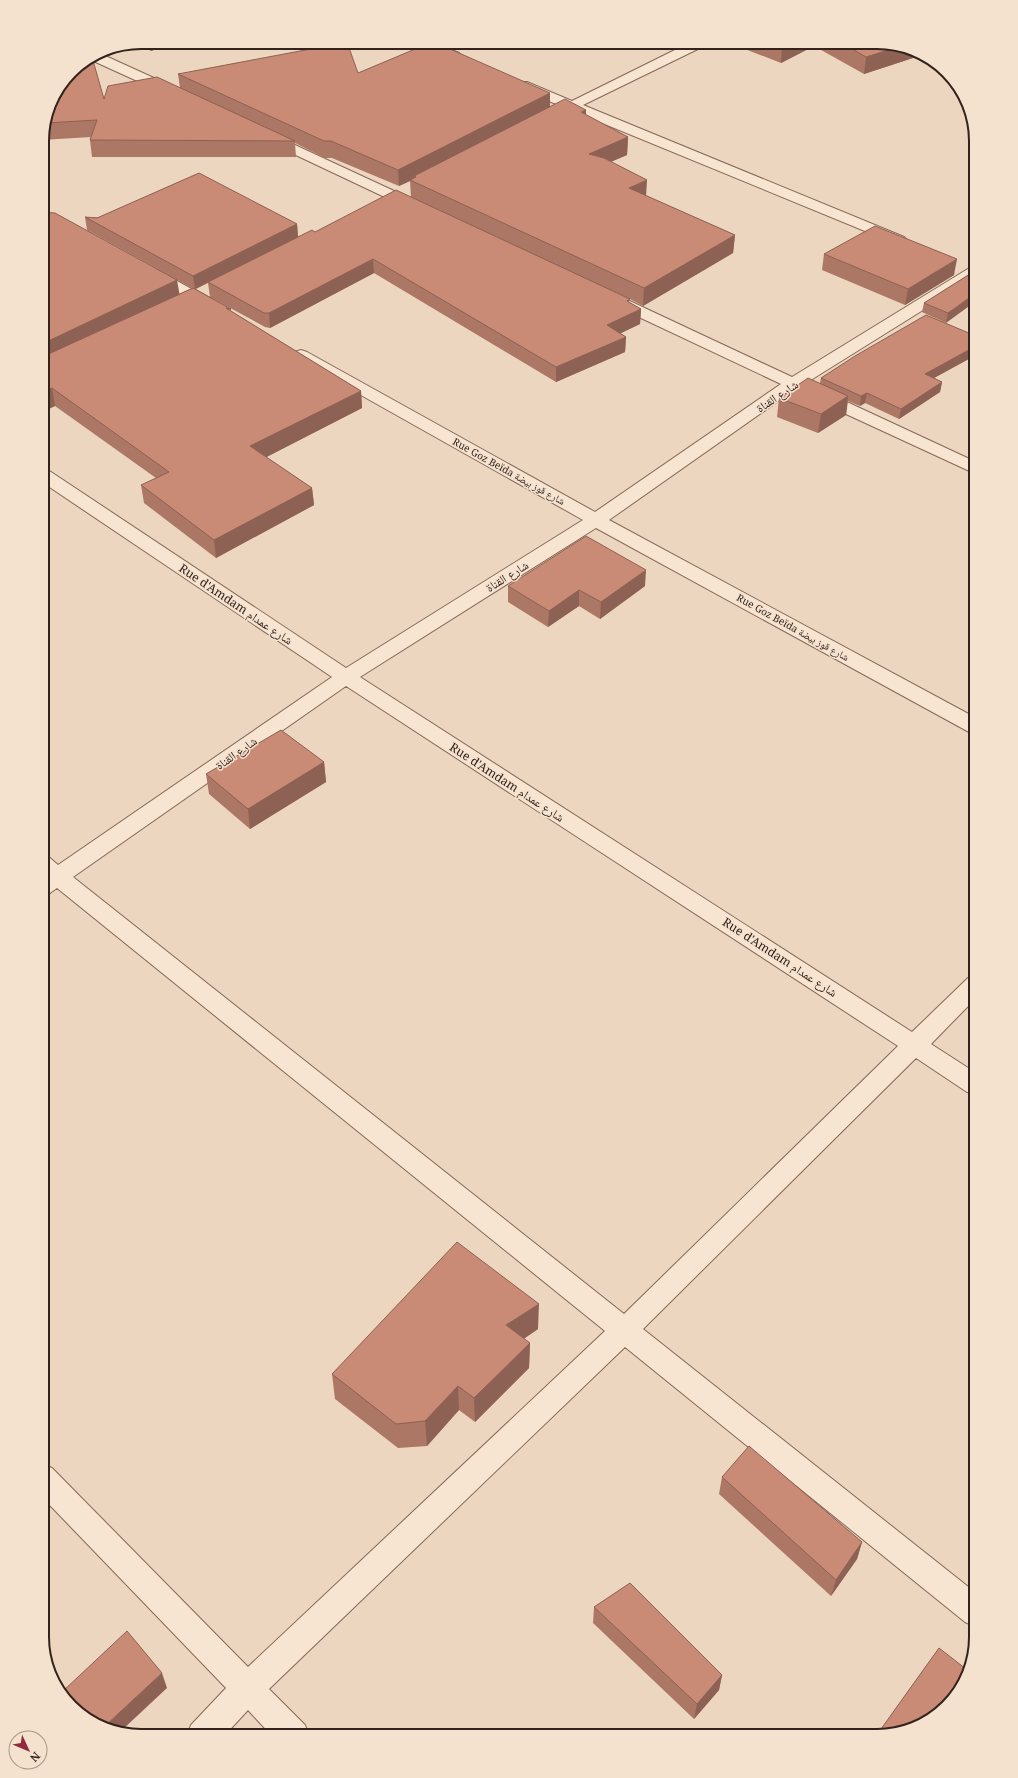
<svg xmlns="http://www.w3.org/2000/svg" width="1018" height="1778" font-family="'Noto Serif','Noto Naskh Arabic',serif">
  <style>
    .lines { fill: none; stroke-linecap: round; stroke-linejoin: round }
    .minor-casing { stroke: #846858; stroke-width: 2 }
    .minor { fill: #f7e5d1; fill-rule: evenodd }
    .wall { fill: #ad7765 }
    .shaded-wall { fill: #8d6153 }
    .building { fill: #c98a76; stroke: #8d6153 }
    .labels { text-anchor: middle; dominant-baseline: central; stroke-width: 3; stroke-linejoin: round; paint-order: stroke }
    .far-street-label { font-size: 10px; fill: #34231c; stroke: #f4e2ce }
    .street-label { font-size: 12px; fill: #34231c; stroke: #f4e2ce }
    .rim { fill: none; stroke: #34231c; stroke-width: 2 }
  </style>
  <rect width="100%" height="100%" fill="#ecd6bf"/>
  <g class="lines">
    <g class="minor-casing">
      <path id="minor" d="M415,42H432L459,53L461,56L459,59H449L416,45Z
        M691,42H707L706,45L583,105L904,237L907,240L904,243L899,245L894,243L573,111L552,121H542L540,118L542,115L561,106L517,88L515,85L517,82H527L572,101Z
        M99,53L178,89L180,92L178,95H168L89,59Z
        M269,133L420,203L422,206L420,209L415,210L410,209L264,140L262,137L264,134Z
        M976,265V277L806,383L976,462V474L794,390L609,520L976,718V734L969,732L596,528L360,677L912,1032L968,978L976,975V998L931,1044L976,1073V1095L967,1092L916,1058L643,1329L976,1593V1627L965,1622L625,1347L269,1689L305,1725L309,1736H272L248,1710L224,1736H187L191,1725L226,1688L42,1497V1464L52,1468L248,1667L605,1331L57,888L50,893L42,895V856L50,858L58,865L332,677L42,482V469L48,470L346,668L583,520L295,358L293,355L295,352L301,350L307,352L595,512L781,384L607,302L605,299L607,296L613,294L619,296L792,377L971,267ZM346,686L898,1046L624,1314L73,877Z
        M152,268L157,270L217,303L219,306L217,309L211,311L205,309L147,276L144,273L147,270Z"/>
    </g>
    <use href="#minor" class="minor"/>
  </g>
  <path class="wall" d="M141,42H176L151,51L138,43Z
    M727,42H884L919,54V56L864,74L814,46L781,63Z
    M358,73L550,107L586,115L628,137L627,155L611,162L646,196L735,235L733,253L643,306L630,299L629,302L641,309L640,324L620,333L626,337L625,352L556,382L374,273L270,328L265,327L210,297L208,283L196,289L231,309V311L361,391L362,408L266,457L312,488L314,505L216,558L144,503L141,485L156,478L55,406L42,412V212L179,294L192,288L87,230L85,217L297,224L298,237L315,232L411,197L410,181L399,186L332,158H325L295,143L296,157H92L90,140L91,137L42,140V135L50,103L104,99L180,88L178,74Z
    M824,254L954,275L905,305L822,270Z
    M973,272L946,323L922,312L924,303Z
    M976,336V355L934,378L942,382L940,392L899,419L865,403L860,406L848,401L846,415L818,433L777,417L779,398L820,383L821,378Z
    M508,586H645L600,619L579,606L548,627L508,602Z
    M324,762L326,782L250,829L209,794L206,774Z
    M538,1329L523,1339L530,1343L529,1368L475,1422L459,1410L427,1446L398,1448L335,1399L332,1374Z
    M722,1477L862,1542L857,1559L831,1596L719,1494Z
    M594,1607L722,1675L719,1690L694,1719L593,1623Z"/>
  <path class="shaded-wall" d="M150,42H176L151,51Z
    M790,42H815L814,46L781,63L782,46Z
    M898,47L919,54V56L864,74L866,57Z
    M550,93V109L416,177L414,176V179L410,180V181L399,186L398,170Z
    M586,110V127L581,112Z
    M628,137L627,155L588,171L589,154Z
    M647,180L646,197L629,188Z
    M297,224L298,237L195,289L193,276Z
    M735,235L733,253L643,306L644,288Z
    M373,259L374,273L270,328L269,313Z
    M957,259L954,275L905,305L908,289Z
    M177,280L180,297L42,363V344Z
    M976,293V301L946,323L948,313Z
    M641,309L640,324L607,340V325Z
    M626,337L625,352L556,382V367Z
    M976,346V355L923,384L925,374Z
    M942,382L940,392L899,419L901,409Z
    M52,388L55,406L42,412V392Z
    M361,391L362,408L253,464L250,446Z
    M867,393L865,403L860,406L861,396Z
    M848,396L846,415L818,433L821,414Z
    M312,488L314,505L216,558L214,540Z
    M646,570L645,586L600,619L601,602Z
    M579,590V606L548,627L549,611Z
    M324,762L326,782L250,829L248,809Z
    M539,1304L538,1329L506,1351V1325Z
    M530,1343L529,1368L475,1422L474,1398Z
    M458,1386L459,1410L427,1446L425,1421Z
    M862,1542L857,1559L831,1596L836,1580Z
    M162,1673L167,1688L121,1731L105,1726Z
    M722,1675L719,1690L694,1719L697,1704Z"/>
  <path class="building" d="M432,42H434L550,93L398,170L331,141H324L178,74L316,48L348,45L358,73Z
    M773,42H790L782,46Z
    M840,42H884L898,47L866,57Z
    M92,57L104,99L108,86L157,77L295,141L90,140L97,120L45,123L50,103L71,71Z
    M565,99L586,110L581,112L628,137L589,154L604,158L647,180L629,188L735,235L644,288L410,180L416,177L414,176Z
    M199,173L297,224L193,276L85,217L97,218Z
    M396,190L630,299L627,301L641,309L607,325L626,337L556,367L373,259L269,313H264L208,282L312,230L315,232Z
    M42,212L55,213L177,280L42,344Z
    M875,226L957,259L908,289L824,254Z
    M973,272L976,274V293L948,313L924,303Z
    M193,288L231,309L226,308L361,391L250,446L312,488L214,540L141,485L169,472L52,388L42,392V357Z
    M926,315L976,336V346L925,374L942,382L901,409L867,393L861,396L821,378L855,356Z
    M808,378L848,396L821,414L779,398Z
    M586,536L646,570L601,602L579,590L549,611L508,586Z
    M281,730L324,762L248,809L206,774Z
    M457,1242L539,1304L506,1325L530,1343L474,1398L458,1386L425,1421L396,1424L332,1374Z
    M749,1446L862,1542L836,1580L722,1477Z
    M630,1583L722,1675L697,1704L594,1607Z
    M127,1631L162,1673L105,1726L86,1719L62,1692Z
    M939,1648L966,1669L959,1692L921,1726L876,1736Z"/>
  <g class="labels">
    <g class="far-street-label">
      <text transform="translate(509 471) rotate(29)">Rue Goz Beïda شارع قوز بيضة</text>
      <text transform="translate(793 627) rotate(29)">Rue Goz Beïda شارع قوز بيضة</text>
    </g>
    <g class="street-label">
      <text transform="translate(777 396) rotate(-34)">شارع القناة</text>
      <text transform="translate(507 576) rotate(-32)">شارع القناة</text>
      <text transform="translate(236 604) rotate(34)">Rue d'Amdam شارع عمدام</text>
      <text transform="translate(236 753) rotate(-35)">شارع القناة</text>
      <text transform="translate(507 782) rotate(33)">Rue d'Amdam شارع عمدام</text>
      <text transform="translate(780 957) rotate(33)">Rue d'Amdam شارع عمدام</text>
    </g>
  </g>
  <path d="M0 0H1018V1778H0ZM141 49H877A92 92 0 0 1 969 141V1637A92 92 0 0 1 877 1729H141A92 92 0 0 1 49 1637V141A92 92 0 0 1 141 49Z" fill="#f4e2ce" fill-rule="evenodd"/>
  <path class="rim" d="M141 49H877A92 92 0 0 1 969 141V1637A92 92 0 0 1 877 1729H141A92 92 0 0 1 49 1637V141A92 92 0 0 1 141 49Z"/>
  <g transform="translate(28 1750) rotate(134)"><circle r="19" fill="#f4e2ce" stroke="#a79687"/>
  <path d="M0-3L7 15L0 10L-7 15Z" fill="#912a3d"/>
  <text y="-6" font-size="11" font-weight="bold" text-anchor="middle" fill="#34231c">N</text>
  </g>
</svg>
